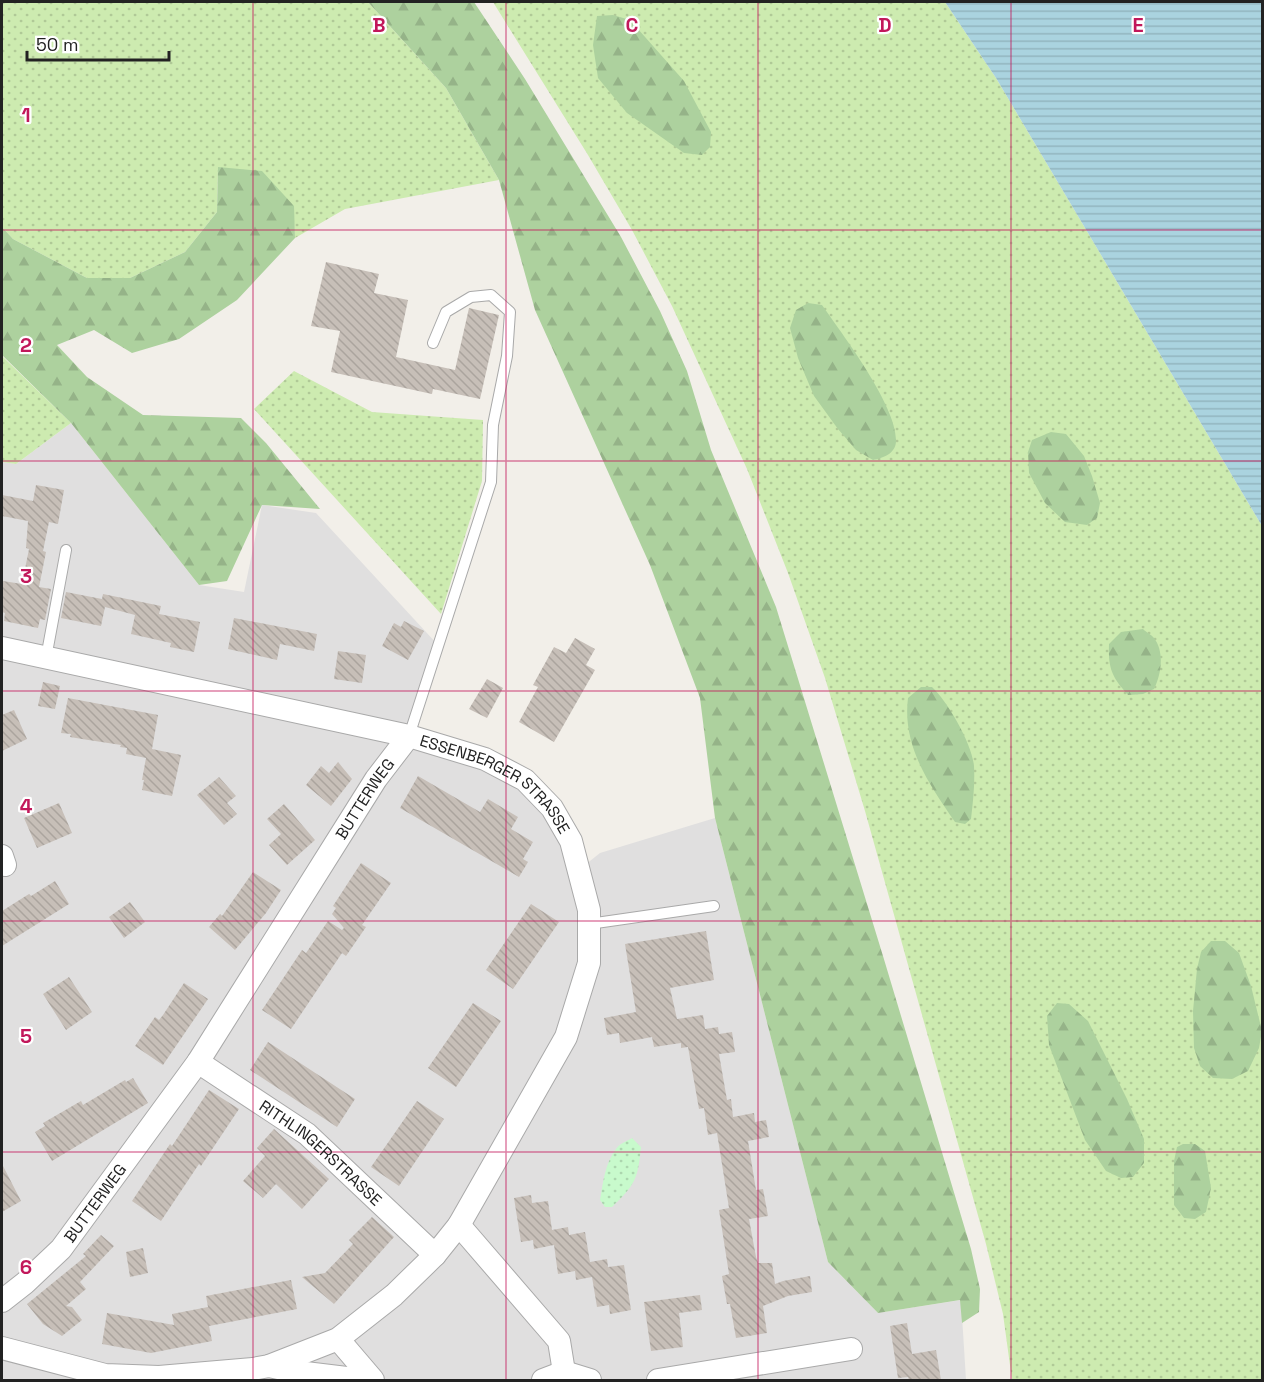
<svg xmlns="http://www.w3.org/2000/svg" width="1264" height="1382" font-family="'Space Grotesk',sans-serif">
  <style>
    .residential { fill: #e0dfdf }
    .grass { fill: url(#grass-dots) }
    .forest { fill: url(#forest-firs) }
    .park { fill: url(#park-dots) }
    .water { fill: url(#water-rules) }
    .building { fill: url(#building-back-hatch) }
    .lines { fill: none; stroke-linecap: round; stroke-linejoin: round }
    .lane-casing { stroke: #a9a9a9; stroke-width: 12 }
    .street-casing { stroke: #a9a9a9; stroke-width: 24 }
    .lane { stroke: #fff; stroke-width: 10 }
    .street { stroke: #fff; stroke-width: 22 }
    .grid { fill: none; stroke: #c2185b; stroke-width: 1.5; stroke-opacity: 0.55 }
    .labels { text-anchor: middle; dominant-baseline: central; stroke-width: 4.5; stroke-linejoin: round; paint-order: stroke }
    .street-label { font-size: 16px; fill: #222; stroke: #fff }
    .grid-label { font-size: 20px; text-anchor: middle; font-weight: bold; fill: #c2185b; stroke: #fff; stroke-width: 4.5; stroke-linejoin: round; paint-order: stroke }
  </style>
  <defs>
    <pattern id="grass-dots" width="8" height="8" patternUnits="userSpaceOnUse" patternTransform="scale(1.5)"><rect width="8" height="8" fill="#cdebb0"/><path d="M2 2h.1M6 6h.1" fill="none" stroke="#b0c997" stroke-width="1.8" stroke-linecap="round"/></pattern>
    <pattern id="forest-firs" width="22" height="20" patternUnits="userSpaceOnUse" patternTransform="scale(1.5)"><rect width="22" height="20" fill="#add19e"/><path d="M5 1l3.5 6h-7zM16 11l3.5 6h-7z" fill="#95b388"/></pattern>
    <pattern id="park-dots" width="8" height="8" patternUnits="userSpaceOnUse" patternTransform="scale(1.5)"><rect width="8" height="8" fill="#c8facc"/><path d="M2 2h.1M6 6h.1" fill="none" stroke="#acd6af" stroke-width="1.8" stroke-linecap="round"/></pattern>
    <pattern id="water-rules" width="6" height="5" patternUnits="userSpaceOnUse" patternTransform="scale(1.5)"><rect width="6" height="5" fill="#aad3df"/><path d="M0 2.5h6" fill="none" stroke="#92b5bf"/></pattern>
    <pattern id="building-back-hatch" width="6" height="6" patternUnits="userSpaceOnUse" patternTransform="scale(1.5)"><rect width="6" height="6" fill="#c7bfb8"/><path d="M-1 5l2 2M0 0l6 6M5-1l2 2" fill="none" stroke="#aba49e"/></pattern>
  </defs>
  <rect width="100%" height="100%" fill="#f2efe9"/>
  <path class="residential" d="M71,423L199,585L244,592L262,505L316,513L438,645L409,736L525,780L580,869L600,853L715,818L828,1262L878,1313L961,1300L966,1380H2V462L16,464Z"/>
  <path class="grass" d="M2,2H368L446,88L499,180L345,209L295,238L293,206L218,168L217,212L185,252L130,278H87L13,239L2,227Z
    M493,2H945L996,78L1262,526V1380H1012L1003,1314L986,1244L865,811L825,678L788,573L747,469L672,306L632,230L588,155Z
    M2,356L71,423L16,464L2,462Z
    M294,371L372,412L483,420L482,481L441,614L254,409Z"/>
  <path class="forest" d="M368,2H474L525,79L621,237L660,311L687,371L711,450L776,607L883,956L971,1249L980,1289L979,1312L962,1323L960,1300L878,1313L828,1262L715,818L700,698L650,565L535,310L499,180L446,88Z
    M613,15L630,20L684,81L711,132L710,147L702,155L684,153L627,113L598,78L593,45L597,16Z
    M218,167L262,171L294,206L295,238L237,300L179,339L132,353L94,330L57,345L87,377L143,415L241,418L266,443L320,509L262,505L227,581L199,585L71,423L2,355V227L13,239L87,278H130L185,252L217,212Z
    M808,303L822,305C842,334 898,407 896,442C895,454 883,458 873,460L856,450L838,429L814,396L798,358L790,328L796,310Z
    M1051,432L1066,434L1084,456L1092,476L1100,503L1097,518L1087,525L1065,522L1045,503L1029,473L1028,452L1032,440Z
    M1143,629C1146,632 1152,635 1154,638C1165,652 1161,675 1154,689L1143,694L1128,695C1112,677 1108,669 1109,644L1121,632Z
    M921,687H932C948,702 972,744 974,766C975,784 973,802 971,819L965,824L955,822C929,784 902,746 908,698Z
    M1211,941H1225L1239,953L1251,986L1262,1031L1259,1048L1248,1071L1232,1079L1213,1078L1200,1066L1194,1048L1193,1011L1197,969L1201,952Z
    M1057,1003L1069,1004L1088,1021L1127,1099L1144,1139V1163L1133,1177L1121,1178L1106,1171L1085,1140L1049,1045L1047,1016Z
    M1183,1144H1195L1205,1151L1211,1188L1206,1212L1195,1219L1184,1218L1174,1205V1161L1177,1147Z"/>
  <path class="park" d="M632,1138L641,1147C638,1179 635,1185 612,1207H605L600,1200C603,1183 605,1163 616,1149C619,1144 627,1141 632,1138Z"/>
  <path class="water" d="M945,2H1262V526L996,78Z"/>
  <path class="building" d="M326,262L379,274L374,293L408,300L396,357L455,370L469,308L499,315L480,399L433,389L432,394L331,372L340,331L311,326Z
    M36,485L64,490L58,524L49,522L43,551L46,552L39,587L51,589L45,620L40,619L38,628L4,621L5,613L2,612L3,581L22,584L29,549L26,548L28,521L2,516V495L33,501Z
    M66,592L102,599L103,594L161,606L159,614L200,622L194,652L170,647L171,643L131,634L135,615L105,607L101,626L61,618Z
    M234,618L317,634L314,651L280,644L277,660L228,649Z
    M404,621L424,631L408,660L382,646L394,623L401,627Z
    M575,638L595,649L586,665L595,670L554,742L519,722L538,687L533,685L554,647L566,653Z
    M338,651L366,655L362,683L334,679Z
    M487,679L503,688L487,718L469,709Z
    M43,682L60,686L55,709L38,706Z
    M68,698L158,715L152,749L181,755L172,796L142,790L144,780H142L146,758L126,754L127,748L120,747L121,745L82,739L70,737L71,734L61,733Z
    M14,710L27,739L2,751V715Z
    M338,762L352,779L331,806L306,785L321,766L329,773Z
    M418,776L480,812L488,799L518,817L511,829L533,842L523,859L528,862L519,877L400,808Z
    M219,777L236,796L227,803L237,814L224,825L197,795Z
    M59,803L72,833L37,848L24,818Z
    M284,804L315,840L287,865L269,845L281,834L267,819Z
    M361,863L391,883L362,925L366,927L346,956L342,953L291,1029L262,1010L302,950L306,953L328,921L342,930L344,928L332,914L336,908L333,906Z
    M253,872L281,890L266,913L235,950L209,927L220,914L222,916Z
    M55,881L69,904L2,946V911L21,899L29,894L31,896Z
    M130,902L145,922L124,938L109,917Z
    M531,904L559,922L513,989L486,970Z
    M706,931L714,980L670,988L677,1019L703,1015L705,1029L718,1027L719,1034L732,1032L735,1052L719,1054L727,1100L731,1099L733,1117L754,1113L755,1122L766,1120L769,1137L748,1141L756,1190L763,1189L768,1216L749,1219L756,1257L758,1263H772L775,1284L783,1281L810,1276L812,1292L788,1296L763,1306L767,1333L736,1338L730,1304H727L722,1276L729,1274L719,1210L729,1208L717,1133L708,1135L704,1108L699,1109L688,1047L681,1048V1043L654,1047L652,1037L620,1043L619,1033L607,1035L604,1018L636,1012L625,944Z
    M69,977L92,1012L66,1030L43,994Z
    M184,983L208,999L163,1065L135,1046L155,1017L159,1020L163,1015Z
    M473,1003L501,1021L456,1087L428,1068Z
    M268,1042L355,1099L337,1127L250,1070Z
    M133,1078L148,1103L52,1161L35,1132L45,1126L43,1123L81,1101L83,1105L125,1080L126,1082Z
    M209,1090L239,1109L201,1166L199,1164L161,1221L132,1201L170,1144L172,1146Z
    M417,1101L444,1119L399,1186L371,1167Z
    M274,1129L329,1179L302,1209L276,1184L263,1198L243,1181L265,1156L257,1148Z
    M2,1164L21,1201L2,1212Z
    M531,1195L532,1203L548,1201L552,1230L568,1227L569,1235L585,1232L590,1262L607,1259L608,1267L624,1265L631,1310L610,1314L609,1305L597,1307L592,1277L576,1280L575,1271L558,1274L554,1245L534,1249L533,1240L521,1242L514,1198Z
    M372,1217L394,1237L334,1304L302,1277L325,1273L353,1244L349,1240Z
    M101,1235L114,1246L80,1282L86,1289L66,1306L72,1307L82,1320L62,1336L43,1324L27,1304L86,1256L83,1254Z
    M143,1248L148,1273L130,1277L126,1252Z
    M291,1280L297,1309L209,1326L212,1341L151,1353L102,1344L107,1313L174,1325L172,1314L208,1307L206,1296Z
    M700,1295L702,1310L679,1313L683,1347L651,1351L644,1302Z
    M907,1323L912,1354L936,1350L941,1380H909L908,1377L898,1378L890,1326Z"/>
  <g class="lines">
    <g class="lane-casing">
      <path id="lane" d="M46,658L66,550
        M409,736L491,482L493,425L507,356L510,312L491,295L471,297L446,312L433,343
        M589,924L714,906"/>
    </g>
    <g class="street-casing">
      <g id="street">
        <path id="s1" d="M2,648L409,736L485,759L525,780L552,808L571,841L589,910V963L566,1037L459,1225L435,1255L394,1295L338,1339L269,1366L253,1369L159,1377L105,1375L2,1348"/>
        <path d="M2,856L5,865"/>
        <path id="s2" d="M198,1062L307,1134L435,1255"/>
        <path d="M459,1225L559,1341L564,1372"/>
        <path id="s3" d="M2,1301L25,1283L61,1249L198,1062L376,779L409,736"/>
        <path d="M338,1339L373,1380"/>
        <path d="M269,1366L297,1372L363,1380"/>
        <path d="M543,1380L564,1372L590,1380"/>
        <path d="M658,1380L851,1349"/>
      </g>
    </g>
    <use href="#lane" class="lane"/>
    <use href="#street" class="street"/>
  </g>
  <path class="grid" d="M253,2V1380M506,2V1380M758,2V1380M1011,2V1380M2,230H1262M2,461H1262M2,691H1262M2,921H1262M2,1152H1262"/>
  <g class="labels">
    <g class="street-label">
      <text stroke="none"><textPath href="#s1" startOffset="518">ESSENBERGER STRASSE</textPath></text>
      <text stroke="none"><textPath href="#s3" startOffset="622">BUTTERWEG</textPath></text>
      <text stroke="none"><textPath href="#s2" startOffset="153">RITHLINGERSTRASSE</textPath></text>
      <text stroke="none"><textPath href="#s3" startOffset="136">BUTTERWEG</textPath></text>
    </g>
  </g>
  <g class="grid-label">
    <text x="379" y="32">B</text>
    <text x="632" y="32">C</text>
    <text x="885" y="32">D</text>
    <text x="1138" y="32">E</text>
    <text x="26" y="122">1</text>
    <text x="26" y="352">2</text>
    <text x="26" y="583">3</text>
    <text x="26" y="813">4</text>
    <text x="26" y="1043">5</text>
    <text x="26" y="1274">6</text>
  </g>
  <rect width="1264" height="1382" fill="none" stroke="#222222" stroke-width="6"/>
  <path d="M27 51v9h142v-9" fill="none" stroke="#222222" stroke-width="3"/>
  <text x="36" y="51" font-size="18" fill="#222222" stroke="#ffffff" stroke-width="4.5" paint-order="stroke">50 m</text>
</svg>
